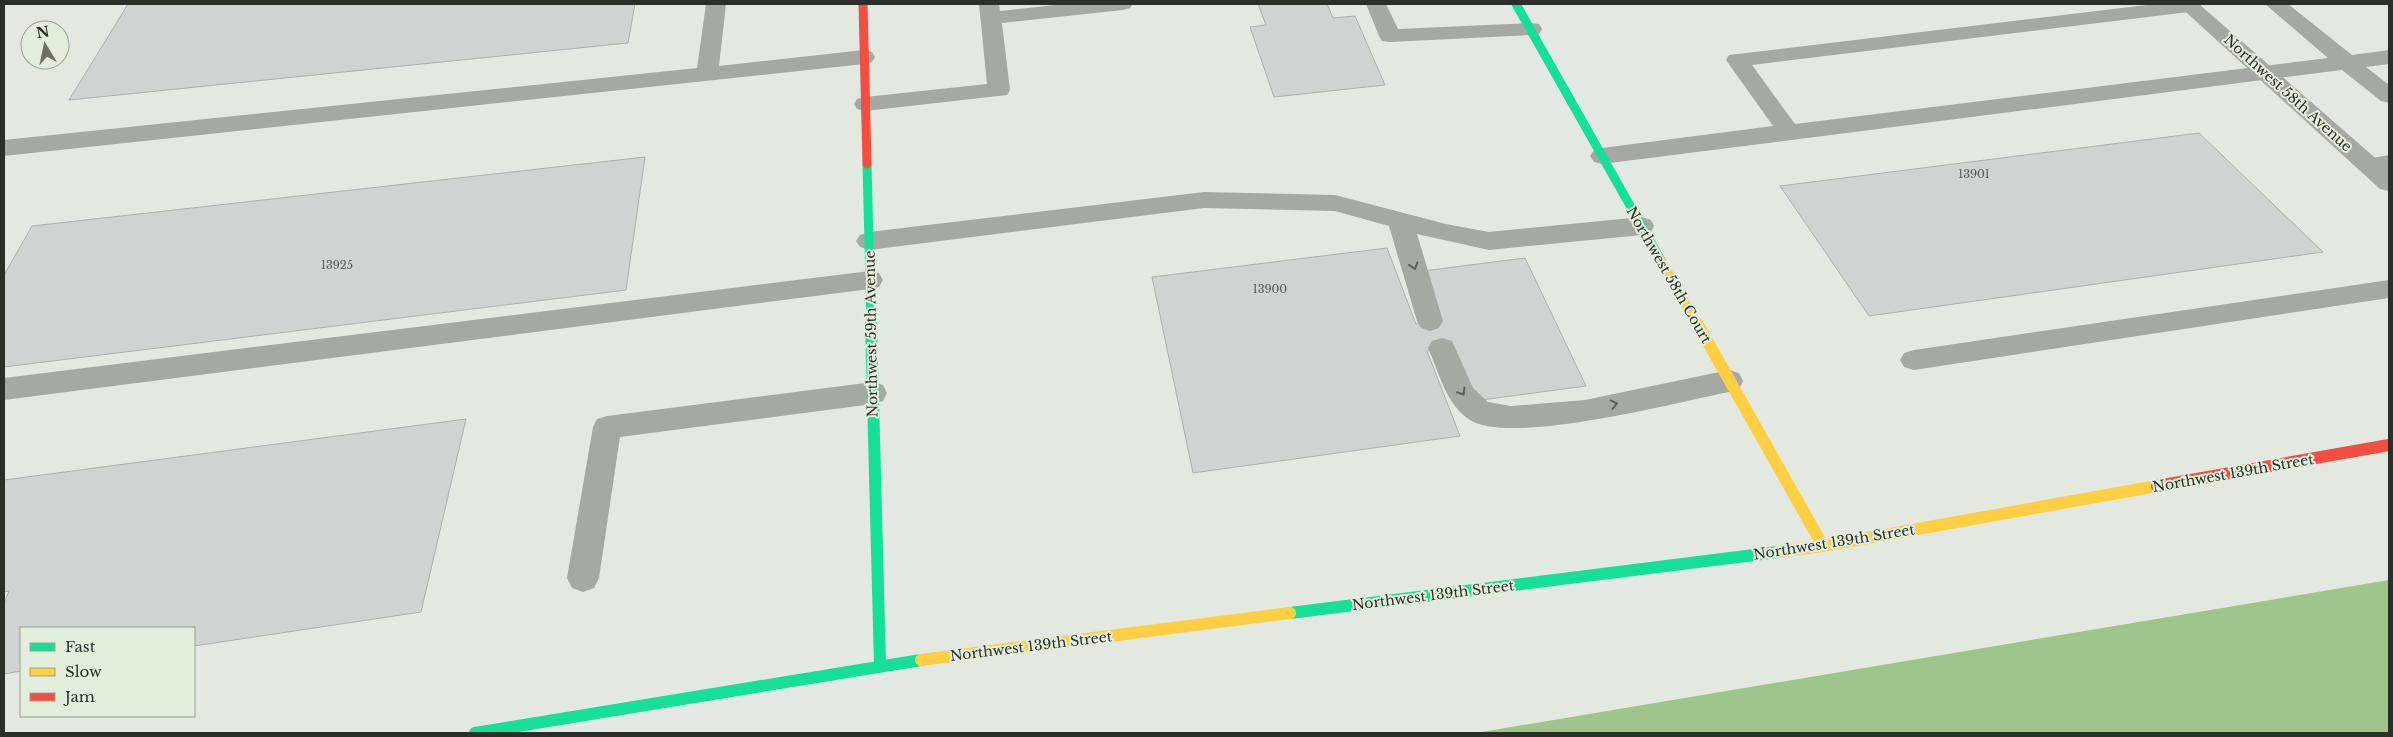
<svg xmlns="http://www.w3.org/2000/svg" width="2393" height="737" font-family="'Libre Baskerville',serif">
  <style>
    .water { fill: #9fc58c }
    .building { fill: #cfd3d2; stroke: #adb0af }
    .lines { fill: none; stroke-linecap: round; stroke-linejoin: round }
    .lane { fill: #a6a8a4; fill-rule: evenodd }
    .street { fill: #a6a8a4; fill-rule: evenodd }
    .fast-far1 { stroke: #16e098; stroke-width: 9 }
    .fast { stroke: #16e098; stroke-width: 12 }
    .slow-far1 { stroke: #ffcf43; stroke-width: 9 }
    .slow { stroke: #ffcf43; stroke-width: 12 }
    .jam-far1 { stroke: #f24e42; stroke-width: 9 }
    .jam { stroke: #f24e42; stroke-width: 12 }
    .oneway { stroke: #5c5f5a }
    .labels { text-anchor: middle; dominant-baseline: central; stroke-width: 4; stroke-linejoin: round; paint-order: stroke }
    .number-label { font-size: 11px; fill: #555954 }
    .street-label { font-size: 14px; fill: #2b2f29; stroke: #e2eddc }
  </style>
  <rect width="100%" height="100%" fill="#e3e9e0"/>
  <path class="water" d="M2389,580V733H1476Z"/>
  <path class="building" d="M128,4H635L628,43L69,100Z
    M1258,4H1327L1333,18L1355,16L1385,85L1274,97L1250,27L1266,25Z
    M2199,133L2323,252L1869,316L1780,186Z
    M645,157L626,290L4,367V275L32,226Z
    M1387,248L1416,324L1430,321L1423,271L1525,258L1586,386L1474,401L1442,348L1427,351L1460,436L1193,473L1152,277Z
    M466,419L421,612L194,646V628H21V671L4,674V603L9,591L4,592V480Z"/>
  <g class="lines">
    <path class="lane" d="M706,4H726L719,66L864,50L872,52L875,57L872,62L864,64L4,156V140L697,68Z
      M979,4H999L1000,11L1065,4H1133L1130,8L1123,10L1002,23L1010,90L1007,95L865,111L857,109L854,104L857,99L865,97L987,84Z
      M1366,4H1386L1398,29L1531,23L1539,24L1542,29L1539,34L1531,35L1390,42L1382,41L1379,36Z
      M2155,4H2198L2200,6L2196,10L2189,12L1752,65L1795,124L2328,58L2265,4H2288L2352,55L2389,50V64L2366,67L2389,85V103L2381,101L2342,70L1602,164L1594,162L1590,156L1594,150L1602,148L1773,126L1726,60L1729,55Z
      M2389,155V171L2370,174L2362,172L2358,166L2362,160Z
      M1204,192L1335,195L1446,224L1489,232L1642,217L1651,220L1654,226L1651,232L1642,235L1489,250L1417,234L1443,321L1439,328L1430,331L1421,328L1417,321L1389,226L1335,211L1204,208L869,250L860,247L856,241L860,235L869,232Z
      M870,271L879,273L883,280L879,287L870,289L4,400V378Z
      M2389,280V298L1914,370L1904,367L1900,360L1904,353L1914,350Z
      M1442,338L1452,341L1473,388L1488,402L1511,406L1585,400L1729,370L1739,373L1743,381L1739,389L1729,392C1678,402 1511,446 1470,420C1446,405 1439,372 1428,348L1432,341Z
      M873,382L883,385L887,393L883,401L873,404L620,437L599,578L594,588L583,592L572,588L567,578L593,427L597,419L607,416Z"/>
    <path class="street" d="M2177,4H2199L2389,170V191L2380,189Z"/>
    <path class="fast-far1" d="M1516,4L1662,262
      M867,164L871,324"/>
    <path class="fast" d="M871,323L880,665
      M1290,613L1778,552
      M475,733L921,660"/>
    <path class="slow-far1" d="M1662,262L1697,324"/>
    <path class="slow" d="M1697,323L1823,546
      M1778,552L1823,546L2157,486
      M921,660L1290,613"/>
    <path class="jam-far1" d="M863,4L867,164"/>
    <path class="jam" d="M2157,486L2389,445"/>
  </g>
  <defs><path id="oneway-chevron" d="M-2-3.5L2.5 0L-2 3.5" fill="none" stroke-width="1.6" stroke-linecap="round" stroke-linejoin="round" transform="scale(1.25)"/></defs>
  <g class="oneway">
    <use href="#oneway-chevron" transform="translate(1414 266) rotate(73)"/>
    <use href="#oneway-chevron" transform="translate(1462 392) rotate(58)"/>
    <use href="#oneway-chevron" transform="translate(1614 404) rotate(-13)"/>
  </g>
  <g class="labels">
    <g class="number-label">
      <text x="1974" y="174">13901</text>
      <text x="337" y="265">13925</text>
      <text x="1270" y="289">13900</text>
    </g>
    <g class="street-label">
      <text transform="translate(2288 93) rotate(42)">Northwest 58th Avenue</text>
      <text transform="translate(1669 275) rotate(60)">Northwest 58th Court</text>
      <text transform="translate(871 334) rotate(-91)">Northwest 59th Avenue</text>
      <text transform="translate(2233 473) rotate(-10)">Northwest 139th Street</text>
      <text transform="translate(1834 542) rotate(-9)">Northwest 139th Street</text>
      <text transform="translate(1433 595) rotate(-7)">Northwest 139th Street</text>
      <text transform="translate(1031 646) rotate(-7)">Northwest 139th Street</text>
    </g>
  </g>
  <rect width="2393" height="737" fill="none" stroke="#2b2f29" stroke-width="10"/>
  <rect x="20" y="627" width="175" height="90" fill="#e2eddc" stroke="#99a194"/>
  <rect x="30" y="643" width="25" height="8" fill="#16e098" stroke="#99a194"/>
  <text x="65" y="652" font-size="15" fill="#2b2f29">Fast</text>
  <rect x="30" y="668" width="25" height="8" fill="#ffcf43" stroke="#99a194"/>
  <text x="65" y="677" font-size="15" fill="#2b2f29">Slow</text>
  <rect x="30" y="693" width="25" height="8" fill="#f24e42" stroke="#99a194"/>
  <text x="65" y="702" font-size="15" fill="#2b2f29">Jam</text>
  <g transform="translate(45 45) rotate(350)"><circle r="24" fill="#e2eddc" stroke="#99a194"/>
  <path d="M0-4L9 19L0 12L-9 19Z" fill="#6b7069"/>
  <text y="-8" font-size="14" font-weight="bold" text-anchor="middle" fill="#2b2f29">N</text>
  </g>
</svg>
